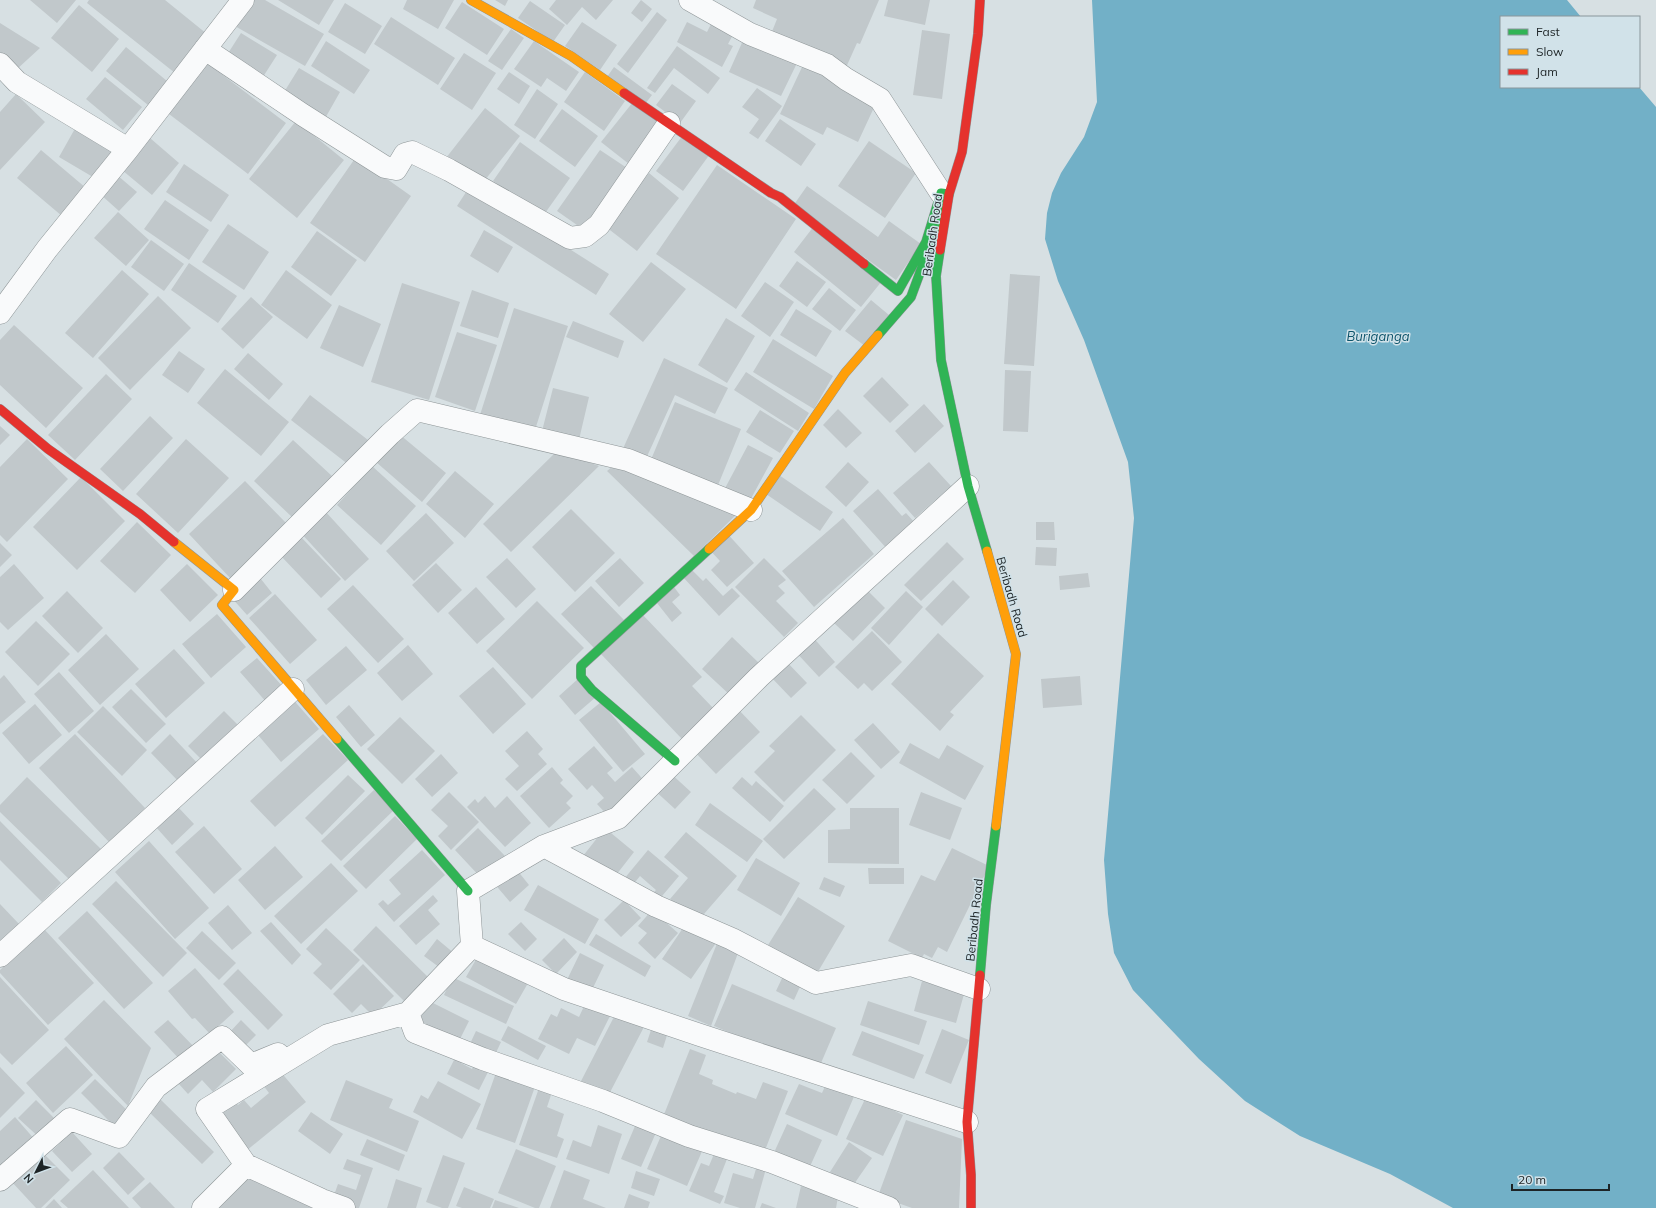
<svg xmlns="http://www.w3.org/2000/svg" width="1656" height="1208" font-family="Mulish,sans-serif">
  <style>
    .water { fill: #72b0c7 }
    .building { fill: #c1c8cb }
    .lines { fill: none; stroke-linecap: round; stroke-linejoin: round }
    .street-casing { stroke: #8e9597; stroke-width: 23 }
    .fast-casing { stroke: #8e9597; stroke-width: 10 }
    .slow-casing { stroke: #8e9597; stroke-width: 10 }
    .jam-casing { stroke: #8e9597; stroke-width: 10 }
    .street { stroke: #f9fafb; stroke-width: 22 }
    .fast { stroke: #30b455; stroke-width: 9 }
    .slow { stroke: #ff9f0a; stroke-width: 9 }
    .jam { stroke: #e5322d; stroke-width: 9 }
    .labels { text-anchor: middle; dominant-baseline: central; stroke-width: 3; stroke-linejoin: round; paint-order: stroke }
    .street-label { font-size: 12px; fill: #1d2426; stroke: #d1e2e9 }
    .water-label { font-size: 13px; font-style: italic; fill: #0c536a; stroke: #d1e2e9 }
  </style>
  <rect width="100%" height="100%" fill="#d7e0e3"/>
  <path class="water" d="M1092,0H1567L1581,17H1501V87H1639L1656,107V1208H1453L1390,1174L1300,1136L1245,1101L1199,1059L1133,990L1114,953L1108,914L1104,860L1134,518L1128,462L1084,340L1058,281L1045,239L1047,213L1052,193L1061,173L1084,137L1097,102Z"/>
  <path class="building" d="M30,0H76L57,23Z
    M89,0H165L207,34L175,73L87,3Z
    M248,0H265L324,34L305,66L233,25Z
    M278,0H334L319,25Z
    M407,0H454L438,29L403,9Z
    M495,0H508L505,6Z
    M556,0H613L596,20L582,7L567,25L549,9Z
    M641,0L652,9L642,22L631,13Z
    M756,0H879L860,44L857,43L844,72L769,39L777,19L753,8Z
    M888,0H930L925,25L884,16Z
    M530,1L565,25L553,42L518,18Z
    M462,2L504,29L487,55L445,28Z
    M345,3L382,26L365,54L328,32Z
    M79,5L119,39L92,72L51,38Z
    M657,12L667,20L628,73L617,64Z
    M391,17L455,58L438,85L374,44Z
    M713,20L735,31L728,44L733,46L722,67L677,42L687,22L707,32Z
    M582,22L617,45L600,70L565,46Z
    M0,23L40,48L16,70L0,52Z
    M511,29L524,38L502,70L488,61Z
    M922,30L950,34L942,99L913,95Z
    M241,33L277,55L261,80L225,58Z
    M745,36L798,61L781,96L729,72Z
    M326,41L370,70L354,94L311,66Z
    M534,41L579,72L566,91L547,78L541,87L514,69Z
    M677,46L720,78L708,94L674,68L655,93L647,88Z
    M126,47L167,81L148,105L106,71Z
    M464,53L496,73L472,110L440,89Z
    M207,63L286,123L248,174L169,114Z
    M803,65L877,101L858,142L827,127L823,135L780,114Z
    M614,67L652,95L645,104L607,77Z
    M299,68L340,92L323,122L281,97Z
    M509,72L530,86L519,104L497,89Z
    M585,72L625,101L604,131L564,102Z
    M105,77L142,107L123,130L86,99Z
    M672,84L696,101L680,123L656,105Z
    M757,88L782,106L758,139L749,133L759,119L742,107Z
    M537,89L558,104L535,139L514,125Z
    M16,94L45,122L0,170V112Z
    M633,102L661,124L629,164L601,142Z
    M485,108L520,136L481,185L446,158Z
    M562,109L598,136L575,167L539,141Z
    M780,119L816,144L801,166L765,141Z
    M296,121L344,160L297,218L249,179Z
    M77,125L116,147L98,180L59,157Z
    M683,135L710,154L683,191L656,171Z
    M150,138L179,163L152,195L122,170Z
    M869,141L916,173L885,218L838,186Z
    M520,142L570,178L543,216L493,181Z
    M41,150L86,188L62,216L17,178Z
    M600,150L630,170L587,232L557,211Z
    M356,157L411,196L365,262L310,223Z
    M184,164L229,195L211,222L166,192Z
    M717,165L796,219L736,309L656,254Z
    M649,173L679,198L637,251L606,227Z
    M117,175L137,192L119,211L100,194Z
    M470,186L609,274L596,295L457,206Z
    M807,186L878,237L889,221L921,244L896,280L793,206Z
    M165,200L209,230L189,260L144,229Z
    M118,212L149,240L126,266L94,238Z
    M228,224L269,252L244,290L202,262Z
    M814,226L882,281L861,307L794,252Z
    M484,230L513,247L498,273L470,256Z
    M317,231L357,260L331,296L291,267Z
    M151,240L184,264L164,291L131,267Z
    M797,261L826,282L807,307L779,286Z
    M651,262L686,289L643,342L609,314Z
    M189,263L237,296L218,323L171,290Z
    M122,270L149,294L93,358L65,333Z
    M286,270L332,305L307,339L261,305Z
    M1010,274L1040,276L1034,366L1004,364Z
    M765,282L794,302L770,337L741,316Z
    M402,283L460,302L429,400L371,382Z
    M829,288L856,310L840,331L812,309Z
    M472,290L509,303L498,338L460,326Z
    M158,296L191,328L130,390L98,358Z
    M251,297L273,317L243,349L221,329Z
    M871,300L889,315L865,346L845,331Z
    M339,305L381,324L363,367L320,348Z
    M514,308L568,326L534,433L480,415Z
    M796,309L832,331L816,357L780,335Z
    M726,318L755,336L727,383L698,365Z
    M573,321L624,341L618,358L566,337Z
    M14,325L83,388L46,428L0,385V340Z
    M457,332L497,345L475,411L435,397Z
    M773,339L833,376L814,409L753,372Z
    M179,351L205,369L188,393L162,375Z
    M248,353L283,384L269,400L234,369Z
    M664,358L728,388L715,414L675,395L644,463L621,453Z
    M225,369L289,422L261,456L197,403Z
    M1005,370L1031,371L1028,432L1003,431Z
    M746,372L809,413L798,431L734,390Z
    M106,374L132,399L75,460L48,435Z
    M882,377L909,405L890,423L863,396Z
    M553,388L589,397L578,444L541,435Z
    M310,395L368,440L349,465L291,420Z
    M675,402L741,429L716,490L650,462Z
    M924,404L944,426L915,453L895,431Z
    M838,409L862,433L846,448L823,425Z
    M760,410L794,431L780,453L746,432Z
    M150,416L173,438L123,491L100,469Z
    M0,426L10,435L0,445Z
    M399,434L446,473L422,502L376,462Z
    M27,439L68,479L7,542L0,535V467Z
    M186,439L229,478L178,533L136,494Z
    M293,440L332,476L293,518L254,481Z
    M748,445L773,458L747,506L723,492Z
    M557,451L599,466L511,552L483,524Z
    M848,462L869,482L846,507L825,487Z
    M929,462L951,486L915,518L893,493Z
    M372,466L416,506L381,545L337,505Z
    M613,466L739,512L694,556L607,471Z
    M455,471L494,504L465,538L426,504Z
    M779,475L833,512L820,531L766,494Z
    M81,477L125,521L77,570L33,527Z
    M245,481L288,525L231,579L189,534Z
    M878,489L902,516L906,513L916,524L888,550L853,511Z
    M571,509L615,553L575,592L532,547Z
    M324,510L369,559L345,581L300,532Z
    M426,513L454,543L414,581L386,551Z
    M843,518L874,554L814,607L782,571Z
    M137,522L171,555L135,593L100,561Z
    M1036,522H1054L1055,540H1036Z
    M725,531L754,563L727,587L711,570L720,561L707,547Z
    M300,536L341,579L321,598L280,555Z
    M947,542L964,559L921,601L904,585Z
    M0,543L12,555L0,567Z
    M1036,547L1057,548L1056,566L1035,565Z
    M507,558L536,589L516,608L486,577Z
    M620,558L644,583L619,607L595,581Z
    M764,558L786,580L778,586L785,593L776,601L798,623L784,637L735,587Z
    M436,563L462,590L438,613L412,585Z
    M14,564L44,598L8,630L0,622V577Z
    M187,564L218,595L190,622L160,590Z
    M690,568L703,581L706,578L723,596L732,588L740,596L719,616L682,576Z
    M1088,573L1090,587L1060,590L1059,576Z
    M257,574L272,593L247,615L231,597Z
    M953,580L970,597L942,626L925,609Z
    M353,585L404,639L378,663L327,609Z
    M591,586L624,620L595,649L561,614Z
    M476,587L505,619L477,644L448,613Z
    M674,587L680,595L672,602L682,613L672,622L657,603Z
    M867,590L885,608L853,641L834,623Z
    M67,591L103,628L78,653L42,616Z
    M906,591L923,607L889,645L871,628Z
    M275,594L317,640L290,664L249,618Z
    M537,601L584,648L532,699L486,651Z
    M217,614L246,647L211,678L182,644Z
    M642,614L702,677L692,686L714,709L682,739L600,653Z
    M36,621L70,654L38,686L5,652Z
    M872,631L902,662L872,691L864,683L858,689L835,667Z
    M938,633L984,676L950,712L954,715L940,731L891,684Z
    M106,634L139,669L100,705L68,670Z
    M810,634L835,662L819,677L793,649Z
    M732,637L760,664L731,696L702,669Z
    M408,645L433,674L402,701L377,673Z
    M346,646L367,670L326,705L306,680Z
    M174,649L205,683L166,718L135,684Z
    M257,658L284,688L267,703L240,672Z
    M784,659L807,683L791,698L769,675Z
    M493,667L526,704L493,734L459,696Z
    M59,672L94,711L69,733L34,694Z
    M4,675L26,702L0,724V679Z
    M1080,676L1082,705L1043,708L1041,679Z
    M579,678L596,697L575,715L559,696Z
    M131,689L166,724L146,743L112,707Z
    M290,696L319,729L281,762L252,728Z
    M601,702L645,754L623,772L579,720Z
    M35,704L62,735L29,764L2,733Z
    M349,705L375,735L361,747L336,717Z
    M103,706L147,750L122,776L77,732Z
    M736,707L760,732L716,774L692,749Z
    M224,711L243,730L207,765L188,746Z
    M801,715L836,750L784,802L754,772L775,751L769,746Z
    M400,717L435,751L402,784L367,749Z
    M873,723L900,752L881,769L854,740Z
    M527,731L543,749L538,754L547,764L517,791L505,779L519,766L505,751Z
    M75,734L145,808L109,842L39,768Z
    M170,734L200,766L181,784L151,753Z
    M323,734L348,760L275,827L250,801Z
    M910,743L939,759L947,745L984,766L965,800L899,763Z
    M594,746L613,768L607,773L615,782L632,767L648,785L610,818L597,804L604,798L592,785L587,790L568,769Z
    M851,752L875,776L847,804L822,780Z
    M441,754L458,773L432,797L415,779Z
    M552,767L563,780L560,783L573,796L566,803L571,808L549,828L520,796Z
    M668,771L691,792L675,809L652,788Z
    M348,775L365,791L322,835L305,818Z
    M27,777L102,850L72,882L0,812V805Z
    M742,777L752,786L756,781L784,806L770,822L732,788Z
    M814,788L836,809L784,859L763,839Z
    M374,790L394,810L341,861L321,841Z
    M449,792L479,822L451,850L438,836L448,826L431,810Z
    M921,792L962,808L950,840L909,825Z
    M485,796L495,808L507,796L531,823L505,847L467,807L475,799L478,803Z
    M710,803L763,841L747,862L695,825Z
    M177,806L194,824L172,845L155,826Z
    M850,808H899V864L828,863V830L850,829Z
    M395,816L417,839L366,889L343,866Z
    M0,821L61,883L42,902L0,860Z
    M204,826L242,869L214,894L175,852Z
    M478,828L506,857L483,880L455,850Z
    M605,828L634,852L613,879L583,856Z
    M686,832L737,876L697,922L670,899L688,878L664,857Z
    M149,841L209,908L175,939L115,872Z
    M275,846L303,877L265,910L238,880Z
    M952,848L989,866L947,952L938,947L932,958L924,954L922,958L888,941L921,875L935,881Z
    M422,850L445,875L394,922L378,904L383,900L388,905L401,894L389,880Z
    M648,850L679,876L657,902L650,896L656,890L640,876L632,886L624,879Z
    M756,858L800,883L781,916L737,890Z
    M331,863L358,891L301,944L274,916Z
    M513,865L529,885L510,902L493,882Z
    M868,868H904V884H869Z
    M824,877L845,886L840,897L819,889Z
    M116,881L187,953L163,977L92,904Z
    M538,885L599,919L585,944L524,910Z
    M433,895L438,901L428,910L440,924L416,945L399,926Z
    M798,897L845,926L816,975L768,945Z
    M624,900L641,918L621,937L604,920Z
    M0,904L19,924L0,941Z
    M228,905L252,933L232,950L208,923Z
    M652,910L678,933L655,959L638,943L647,933L638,926Z
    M87,911L153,983L124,1009L58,938Z
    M271,922L301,955L292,965L260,931Z
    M521,922L537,939L525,951L508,934Z
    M687,922L716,943L691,979L662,959Z
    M376,926L429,978L405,1002L353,950Z
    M326,928L360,960L331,990L313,973L322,964L306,949Z
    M44,929L94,983L48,1025L0,973V970Z
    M202,931L236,963L219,980L186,948Z
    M596,934L651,966L645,977L589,945Z
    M720,936L741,945L711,1026L688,1016Z
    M564,938L577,952L556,974L542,960Z
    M437,939L455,954L443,970L424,956Z
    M580,953L604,965L590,994L566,982Z
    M478,956L528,983L516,1004L466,977Z
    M363,964L394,996L373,1016L361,1004L352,1013L333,994Z
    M195,968L234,1012L210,1034L195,1018L192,1019L168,991Z
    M238,969L283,1015L268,1030L223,984Z
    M785,972L803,980L794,1000L776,991Z
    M0,977L49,1030L12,1065L0,1053Z
    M452,977L514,1006L506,1024L444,995Z
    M922,981L964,994L956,1023L914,1011Z
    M732,984L836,1028L818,1070L714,1026Z
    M104,1000L151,1048L128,1106L64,1039Z
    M429,1001L469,1021L458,1043L418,1023Z
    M868,1001L927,1021L919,1045L860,1025Z
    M586,1002L611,1014L595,1046L577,1038L569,1054L538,1039L551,1014L557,1017L561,1008L579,1017Z
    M617,1011L645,1025L606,1100L579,1085Z
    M168,1020L197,1050L183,1063L154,1032Z
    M241,1020L256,1035L244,1047L229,1033Z
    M653,1024L669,1029L663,1048L647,1042Z
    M508,1026L546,1046L538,1060L501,1040Z
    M942,1029L969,1040L951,1084L925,1073Z
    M476,1031L501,1042L493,1059L468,1048Z
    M862,1031L924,1055L914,1079L852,1055Z
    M66,1046L93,1075L53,1113L26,1083Z
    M214,1047L236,1069L213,1092L202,1080L188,1094L178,1083Z
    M690,1049L706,1055L699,1074L713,1080L712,1084L736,1094L737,1092L756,1099L763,1082L788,1091L762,1158L663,1117Z
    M457,1054L464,1057L461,1063L472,1069L475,1063L489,1070L479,1090L447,1074Z
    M0,1067L25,1093L0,1118Z
    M498,1067L537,1081L515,1143L476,1129Z
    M280,1071L306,1102L246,1151L215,1113L233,1099L238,1105L244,1100L251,1108L269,1093L263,1085Z
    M95,1079L133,1116L118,1130L81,1093Z
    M346,1080L393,1099L389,1108L419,1121L407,1152L330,1120Z
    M828,1080L856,1092L837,1136L785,1114L799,1084L822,1093Z
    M438,1081L481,1104L462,1139L413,1112L421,1095L428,1099Z
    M539,1088L552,1092L547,1107L564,1114L557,1136L564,1139L557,1158L519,1145Z
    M866,1097L903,1115L883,1156L846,1139Z
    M160,1099L214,1152L202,1164L148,1111Z
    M36,1100L59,1123L42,1140L18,1118Z
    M311,1112L343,1134L330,1154L298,1131Z
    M15,1117L36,1141L0,1173V1131Z
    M638,1119L658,1128L641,1167L621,1159Z
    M906,1120L962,1139L959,1208H912L878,1196Z
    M787,1124L822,1140L807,1173L772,1157Z
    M598,1125L622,1134L609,1174L566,1159L573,1140L591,1147Z
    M663,1131L703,1149L687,1186L647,1169Z
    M72,1132L92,1154L72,1172L52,1151Z
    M367,1139L405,1155L399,1171L360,1155Z
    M849,1142L872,1158L852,1187L830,1172Z
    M516,1149L556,1166L539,1208H535L498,1193Z
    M41,1151L70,1180L41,1208H36L11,1181Z
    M119,1152L145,1179L128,1195L103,1168Z
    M714,1154L727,1159L714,1192L724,1196L720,1204L689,1191L701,1163L709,1166Z
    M443,1155L465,1163L448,1208H442L426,1202Z
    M347,1159L373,1168L359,1208H354L332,1201L338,1184L356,1190L361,1175L343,1169Z
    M758,1162L767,1165L755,1208H740L724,1203L733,1173L753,1179Z
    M93,1170L129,1208H68L60,1201Z
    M564,1170L590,1180L583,1199L606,1208H550Z
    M636,1171L660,1179L654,1196L631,1188Z
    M244,1175L315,1203L312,1208H209Z
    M396,1179L422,1188L416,1208H387Z
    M150,1182L175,1208H141L132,1198Z
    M801,1186L838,1197L836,1208H796Z
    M464,1187L494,1199L490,1208H462L456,1206Z
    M629,1194L650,1202L648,1208H624Z
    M54,1199L62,1208H45Z
    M495,1200L519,1208H492Z
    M762,1203L776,1208H760Z"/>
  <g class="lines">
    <g class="street-casing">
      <path id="street" d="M690,0L750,34L827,65L846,79L880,99L941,193
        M205,49L303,115L385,167L396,169L405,154L412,152L449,170L570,238L585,236L599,225L669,123
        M0,64L17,82L128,149
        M0,313L47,249L128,149L243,0
        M234,590L390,434L417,410L628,460L751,510
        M544,846L656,906L732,939L816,983L911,965L979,989
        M472,946L564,989L700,1035L967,1122
        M0,956L293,689
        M408,1013L415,1032L483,1059L603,1101L689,1136L772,1162L889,1208
        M246,1165L322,1200L344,1208
        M0,1180L70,1119L119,1137L156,1087L222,1037L251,1065L278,1054
        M203,1208L246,1165L207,1109L328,1035L408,1013L472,946L468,891L544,846L618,818L759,677L968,486"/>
    </g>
    <g class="fast-casing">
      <path id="fast" d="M940,250L936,276L941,360L968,486L987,551
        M864,264L898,291L926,242L941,193L949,194L911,297L878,335
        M337,739L468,891
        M675,761L592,690L581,677V666L709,549
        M980,975L986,905L996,826"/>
    </g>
    <g class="slow-casing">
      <path id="slow" d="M471,0L571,56L624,93
        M174,542L234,590L222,605L337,739
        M709,549L751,510L845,373L878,335
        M987,551L1016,654L996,826"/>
    </g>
    <g class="jam-casing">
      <path id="jam" d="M624,93L771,193L780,197L864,264
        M940,250L949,194L962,152L978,34L980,0
        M0,409L48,449L140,514L174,542
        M971,1208V1175L967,1122L980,975"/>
    </g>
    <use href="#street" class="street"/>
    <use href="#fast" class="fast"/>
    <use href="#slow" class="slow"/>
    <use href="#jam" class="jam"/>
  </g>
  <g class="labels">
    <g class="street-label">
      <text transform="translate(932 235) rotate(-82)">Beribadh Road</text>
      <text transform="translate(1012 597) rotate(74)">Beribadh Road</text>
      <text transform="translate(974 920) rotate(-84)">Beribadh Road</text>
    </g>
    <g class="water-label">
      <text x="1378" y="336">Buriganga</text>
    </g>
  </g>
  <rect x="1500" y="16" width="140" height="72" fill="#d1e2e9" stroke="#89969b"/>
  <rect x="1508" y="29" width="20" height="6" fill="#30b455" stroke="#89969b"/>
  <text x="1536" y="36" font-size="12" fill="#1d2426">Fast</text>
  <rect x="1508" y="49" width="20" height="6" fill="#ff9f0a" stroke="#89969b"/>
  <text x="1536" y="56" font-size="12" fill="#1d2426">Slow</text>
  <rect x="1508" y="69" width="20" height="6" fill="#e5322d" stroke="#89969b"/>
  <text x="1536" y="76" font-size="12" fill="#1d2426">Jam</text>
  <g transform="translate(36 1172) rotate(228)" stroke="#d1e2e9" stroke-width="3" paint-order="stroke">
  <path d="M0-3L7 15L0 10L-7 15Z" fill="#1d2426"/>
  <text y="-6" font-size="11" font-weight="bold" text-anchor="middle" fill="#1d2426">N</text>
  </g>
  <path d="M1512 1184v6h97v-6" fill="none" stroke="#1d2426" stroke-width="2"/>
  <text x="1518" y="1184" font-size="12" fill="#1d2426" stroke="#d1e2e9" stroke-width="3" paint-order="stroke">20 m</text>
</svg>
